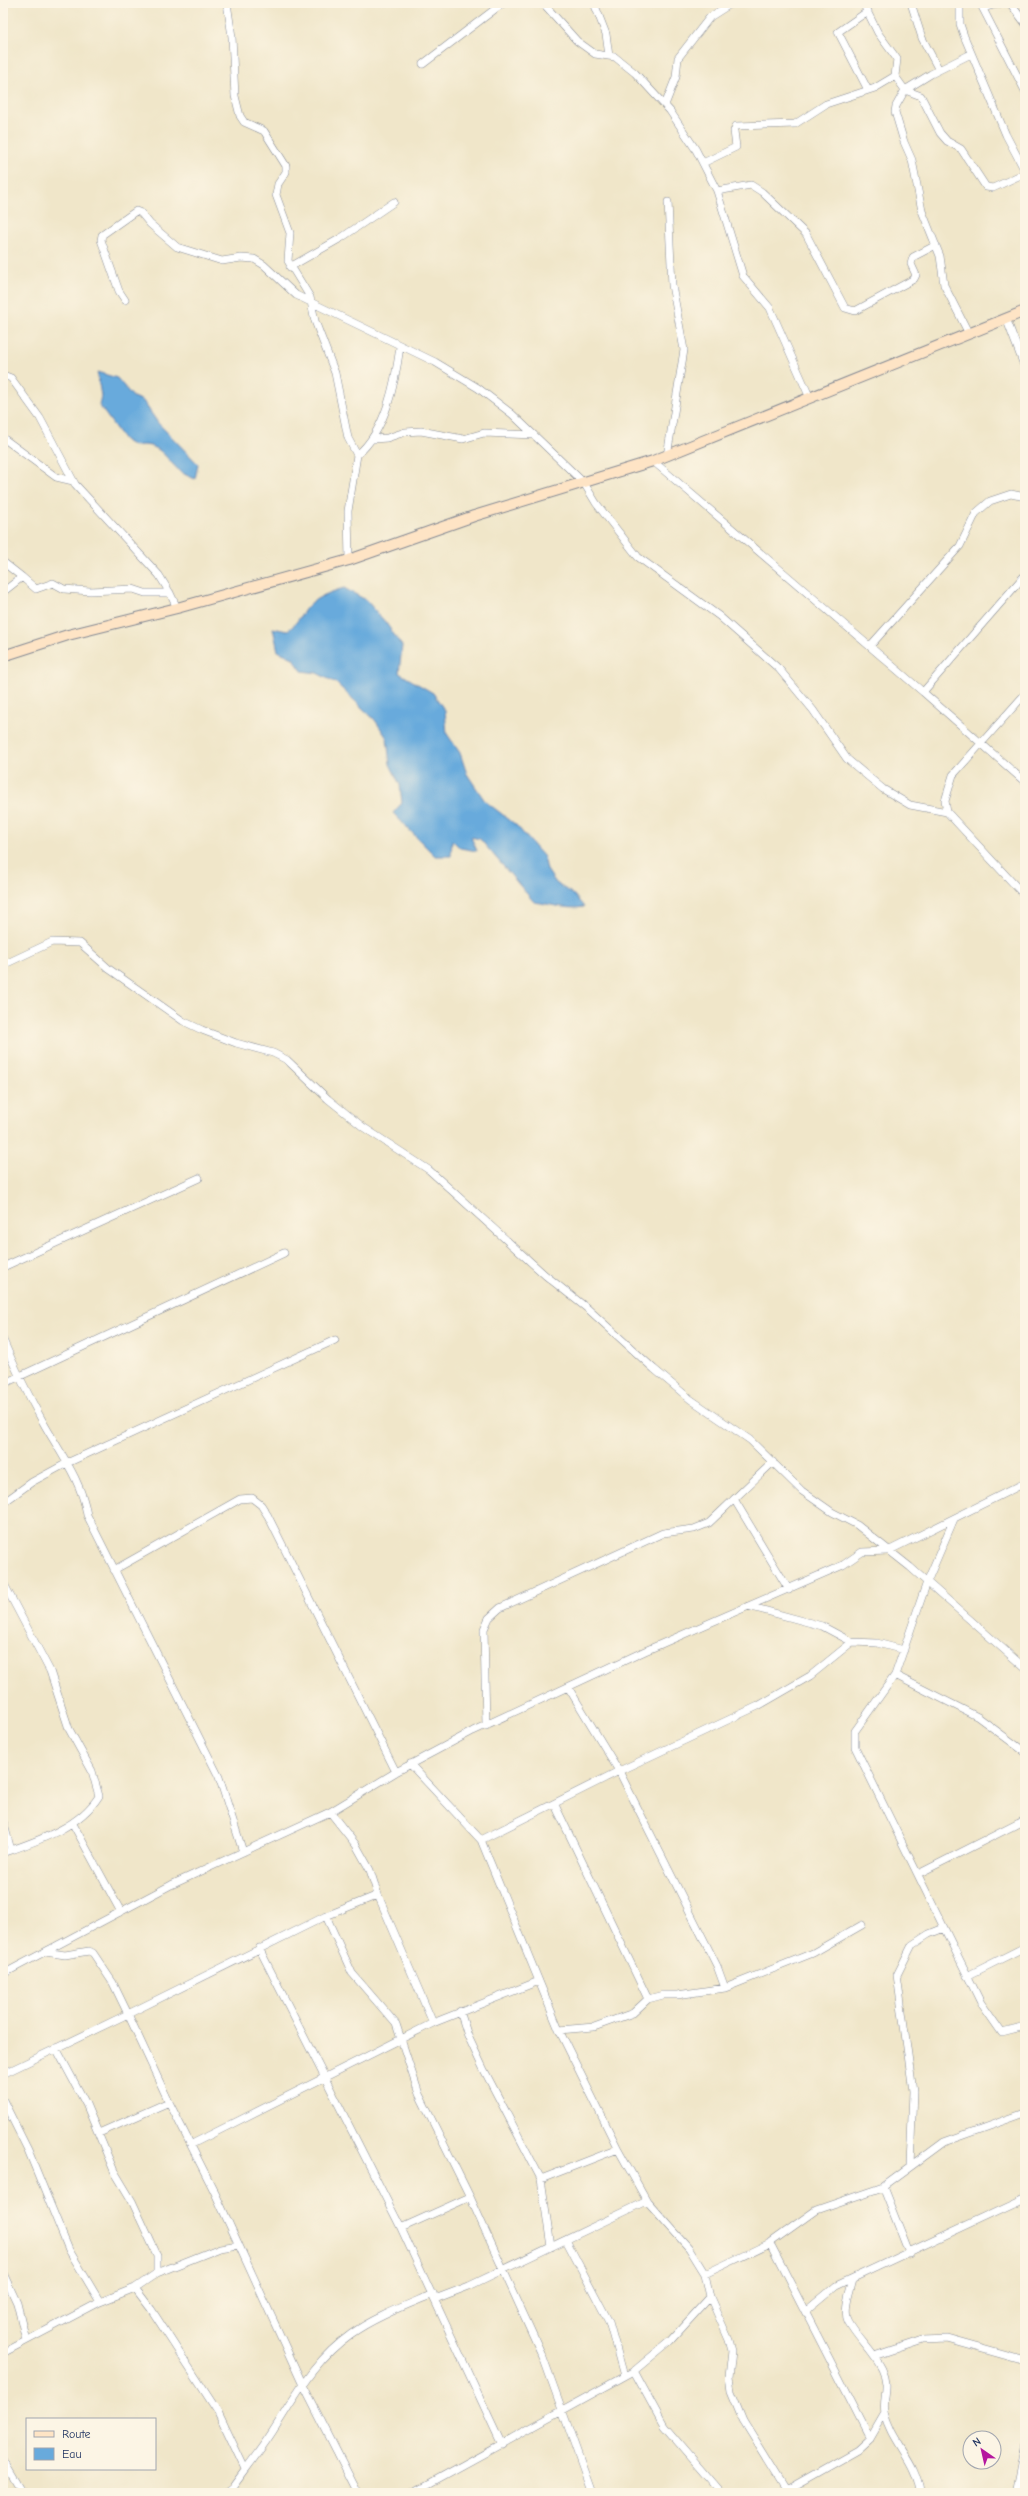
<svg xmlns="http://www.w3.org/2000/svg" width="1028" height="2496" font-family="'Comic Neue',sans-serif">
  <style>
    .water { fill: #68aadc; stroke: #426c9d }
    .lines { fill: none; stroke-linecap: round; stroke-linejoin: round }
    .street-casing { stroke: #868a94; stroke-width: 8 }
    .secondary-casing { stroke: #868a94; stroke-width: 12 }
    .street { stroke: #fff; stroke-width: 7 }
    .secondary { stroke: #fee4c5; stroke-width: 10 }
  </style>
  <rect width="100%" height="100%" fill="#fcf5e5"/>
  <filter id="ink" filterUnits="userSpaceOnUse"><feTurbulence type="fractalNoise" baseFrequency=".025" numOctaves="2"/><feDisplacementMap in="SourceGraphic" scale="8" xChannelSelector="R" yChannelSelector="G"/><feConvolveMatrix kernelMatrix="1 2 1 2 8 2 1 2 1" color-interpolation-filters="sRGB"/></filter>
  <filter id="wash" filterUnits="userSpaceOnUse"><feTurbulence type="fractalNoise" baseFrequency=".012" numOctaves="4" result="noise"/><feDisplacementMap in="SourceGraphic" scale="16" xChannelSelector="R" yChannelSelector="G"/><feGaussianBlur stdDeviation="0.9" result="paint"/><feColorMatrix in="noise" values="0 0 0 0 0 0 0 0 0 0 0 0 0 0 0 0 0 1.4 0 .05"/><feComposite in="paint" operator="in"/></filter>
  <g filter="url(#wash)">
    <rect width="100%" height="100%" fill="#f0e6c9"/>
    <path class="water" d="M97,372L117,378L133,397L143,401L158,423L198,464L195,479C191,477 185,475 181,472C164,458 161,441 134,446L124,440L99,405L101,396Z
      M344,588L366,600L386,623L402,646L399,673L433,693L445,711L447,734L460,753L467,774L485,801L516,825L544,857L547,870L556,883L574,895L584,907C566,910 551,904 534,902L480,839L471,837L477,851L460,848L452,840L451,856H435L393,813L402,803L400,785L390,764L387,738L375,720L336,683L317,673L302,671L293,658L278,651L273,628L287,631C297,624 300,616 307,607C316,597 331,592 344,588Z"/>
  </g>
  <g filter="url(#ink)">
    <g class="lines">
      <g class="street-casing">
        <path id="street" d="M227,3L232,37L235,96L240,116L244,122L264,131L286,166V172L278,184L276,195L290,233L288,261L310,297L315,321L335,373L348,438L357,455L348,511L349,560
          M543,3L577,41L595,54L615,57L635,73L670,111L696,150L717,191L743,276L770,308L810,398
          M594,3L606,34L609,56
          M863,3L878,33L897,59L895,76L905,90L921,96L940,133L947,141L961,149L986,187L993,188L1025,173
          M911,3L922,38L939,70
          M960,3V24L964,36L1006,135L1025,171
          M980,3L1025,91
          M1010,3L1025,23
          M983,8L1001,3
          M868,11L838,32L868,90
          M423,64L503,3
          M665,105L676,77L678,58L710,17L732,3
          M703,163L736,147L734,131L736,126L795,124L826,104L875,88L895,76
          M717,191L751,185L762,192L806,234L845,308L855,311L914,279L916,275L911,264L913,257L936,245
          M290,267L341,238L394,202
          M125,300L119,291L101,240L102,235L136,211L141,213L150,224L177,247L222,261L241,258L254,259L264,265L296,295L435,362L478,388L512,414L584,483L596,503L638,557L719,616L779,669L813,710L847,759L883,789L910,805L947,812
          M1006,318L1025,368
          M969,334L944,285L940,256L922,211L912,160L904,142L895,112L896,106L905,90L931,74L971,54
          M3,375L11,378L40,418L75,484L159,575L170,593L177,608
          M3,438L56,477L73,481
          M374,439L387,438L405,432L421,431L463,439L484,433L534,435
          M357,455C386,431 395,383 400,347
          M667,456L684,350L672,285L668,202
          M653,461L923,692
          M3,562L22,577L3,592
          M1025,575L923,692L1025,782
          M22,577L36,589L53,583L64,589L90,591L133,589L145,593H170
          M870,646L960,546L976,513L990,501L1011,494L1025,497
          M1025,694L953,775L945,801L947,812L1025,896
          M3,965L52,942L80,943L109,969L183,1021L202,1030L236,1043L273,1053L287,1060L328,1099L363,1127L429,1170L545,1275L588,1309L654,1369L690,1399L750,1440L802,1491L832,1512L857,1525L910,1567L1025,1668
          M3,1267L199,1178
          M3,1340C15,1368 28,1395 43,1422C59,1451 82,1481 87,1515L219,1777L243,1852
          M3,1384L284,1253
          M734,1499L789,1590
          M3,1503L32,1482L67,1463L335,1340
          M954,1519L927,1582L895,1675L855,1731V1747L981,2003L1002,2033L1025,2027
          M114,1570L240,1499L252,1498L261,1505L268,1516L396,1772
          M3,1582L50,1671L69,1729L92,1771L99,1796C79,1828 37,1841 3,1853
          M748,1606L822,1626L852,1642L877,1643L904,1650
          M895,1675L978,1717L1025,1752
          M568,1687L619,1771L717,1966L725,1988
          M486,1726L484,1629L489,1618L500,1608L663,1533L694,1529L709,1523L773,1462
          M410,1764L481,1840L559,2030L618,2149L647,2201L689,2248L705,2274L710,2297L729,2340L732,2351L729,2378L731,2391L743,2420L788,2493
          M555,1805L648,1999
          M330,1812L356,1845L370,1870L378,1895L433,2023
          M3,1821L11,1850
          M73,1824L121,1912
          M481,1840L619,1771L758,1706L810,1676L852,1642
          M918,1874L1025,1820
          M326,1916L352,1973L396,2024L419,2094L470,2197L543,2357L592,2493
          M259,1948L401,2228L502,2445
          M3,1974L171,1885L330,1812L396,1772L473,1731L645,1651L843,1565L862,1552L888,1551L1025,1483
          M967,1976L1025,1947
          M460,2011L468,2036L483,2068L541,2179L551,2247
          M559,2030L594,2027L633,2013L648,1999L663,1995H677L725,1988L813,1953L862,1925
          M56,2048L86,2104L114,2171L132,2201L157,2255V2273
          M3,2074L128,2014L113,1983L93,1953L89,1951L65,1955L45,1952
          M3,2100L28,2150L69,2250L100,2302
          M99,2133L169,2102
          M192,2144L433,2023L539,1981
          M910,2166L913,2091L897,1975L912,1945L929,1934L944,1928
          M541,2179L618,2149
          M883,2187L909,2253
          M401,2228L470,2197
          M566,2240L609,2322L624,2376
          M770,2243L870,2438
          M3,2273L17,2303L26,2340
          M705,2274L770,2243L816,2210L883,2187L944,2142L1025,2113
          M853,2279C850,2291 843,2310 848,2321C857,2338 873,2351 882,2369C891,2388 882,2397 885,2413C892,2444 917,2461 920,2493
          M135,2288L151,2309L218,2412L245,2469
          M435,2299L469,2286L647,2201
          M806,2311L836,2286L1025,2198
          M3,2353L100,2302L135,2288L157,2273L220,2248L239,2245
          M874,2356L922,2340L947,2339L1025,2361
          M634,2371L664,2426L722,2493
          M3,2459L23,2493
          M226,2493L232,2488C245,2470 259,2452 271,2434C296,2396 313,2361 351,2334C375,2317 405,2306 433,2294
          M358,2493L302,2383L215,2193L169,2102L128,2014L326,1916L378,1895
          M412,2493L634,2371L670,2341L710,2297
          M781,2493L857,2450L870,2438L885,2412
          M1015,2493L1025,2444"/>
      </g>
      <g class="secondary-casing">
        <path id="secondary" d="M3,656L68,635L177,608L349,560L474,516L653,461L1025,311"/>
      </g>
      <use href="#street" class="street"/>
      <use href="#secondary" class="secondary"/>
    </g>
  </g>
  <rect width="1028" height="2496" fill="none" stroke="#fcf5e5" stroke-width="16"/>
  <rect x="26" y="2418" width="130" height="52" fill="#fcf5e5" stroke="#a2a6af"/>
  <rect x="34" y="2431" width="20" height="6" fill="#fee4c5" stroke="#a2a6af"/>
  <text x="62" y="2438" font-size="12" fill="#1b2f5e">Route</text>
  <rect x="34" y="2448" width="20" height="12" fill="#68aadc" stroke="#a2a6af"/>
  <text x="62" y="2458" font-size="12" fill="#1b2f5e">Eau</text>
  <g transform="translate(982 2450) rotate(326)"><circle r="19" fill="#fcf5e5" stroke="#a2a6af"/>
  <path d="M0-3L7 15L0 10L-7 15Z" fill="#b5179e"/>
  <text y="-6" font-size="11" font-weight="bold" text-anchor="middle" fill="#1b2f5e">N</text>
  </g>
</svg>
